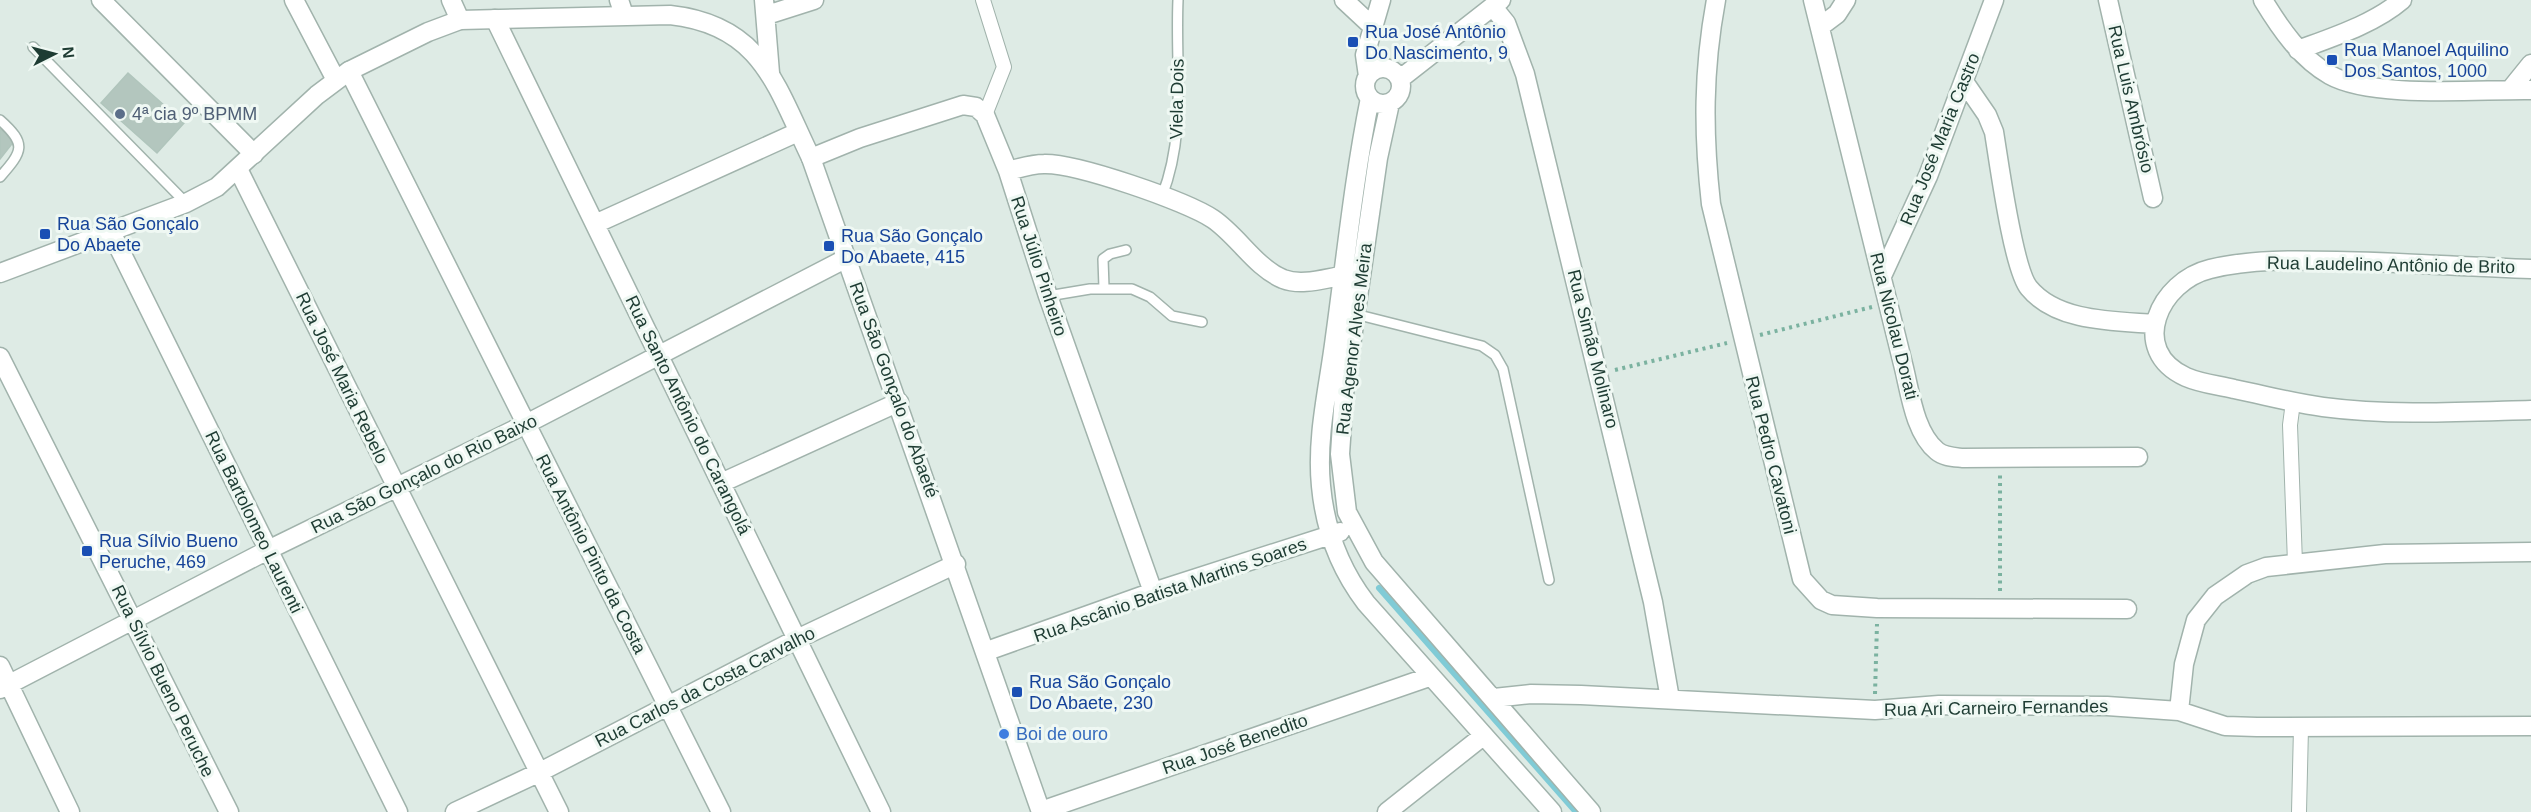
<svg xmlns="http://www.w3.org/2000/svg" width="2531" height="812" font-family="Helvetica,sans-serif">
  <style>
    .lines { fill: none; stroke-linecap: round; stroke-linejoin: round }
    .stream { stroke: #80cbd6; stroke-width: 6 }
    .building { fill: #b3c6be; stroke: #b0c5bc; stroke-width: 1.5 }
    .service-casing { stroke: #a1b3ac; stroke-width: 12 }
    .pedestrian-casing { stroke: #a1b3ac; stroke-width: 16 }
    .minor-casing { stroke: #a1b3ac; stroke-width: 21 }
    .tertiary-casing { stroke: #a1b3ac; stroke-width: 21 }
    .path { stroke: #7bb2a0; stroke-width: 4; stroke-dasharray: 3 4.5; stroke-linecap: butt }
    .service { stroke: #fff; stroke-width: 9 }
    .pedestrian { stroke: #fff; stroke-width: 14 }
    .minor { stroke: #fff; stroke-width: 18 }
    .tertiary { stroke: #fff; stroke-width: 18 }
    .transit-dot { fill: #1a4fb4; stroke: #eff8f3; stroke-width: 2 }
    .service-dot { fill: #5c6f8a; stroke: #eff8f3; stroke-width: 2 }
    .shop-dot { fill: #3f7fe0; stroke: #eff8f3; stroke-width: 2 }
    .labels { text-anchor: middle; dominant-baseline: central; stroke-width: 6; stroke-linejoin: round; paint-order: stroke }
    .transit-label { font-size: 18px; fill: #164399; stroke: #eff8f3; text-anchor: start }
    .street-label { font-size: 18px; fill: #1e3c33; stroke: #eff8f3 }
    .service-label { font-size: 18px; fill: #4e5e75; stroke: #eff8f3; text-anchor: start }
    .shop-label { font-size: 18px; fill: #366cbe; stroke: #eff8f3; text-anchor: start }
  </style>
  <rect width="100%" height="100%" fill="#deebe5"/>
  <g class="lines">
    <path class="stream" d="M1379,588L1576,812"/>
  </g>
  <path class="building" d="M128,73L184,123L157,153L101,103Z
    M0,129L15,140L0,159Z"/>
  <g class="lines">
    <g class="service-casing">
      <path id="service" d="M33,47L186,203
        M0,120C27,144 23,151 0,177
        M1162,196C1187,132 1175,67 1178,0
        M1104,288L1103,259L1110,254L1126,250
        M1048,296L1090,289H1132L1150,297L1172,316L1202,322
        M1355,314L1482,346L1495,355L1503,369L1549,580"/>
    </g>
    <g class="pedestrian-casing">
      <path id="pedestrian" d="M983,0L1004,67L985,115
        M2293,402L2290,425L2295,563
        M2299,812L2301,728"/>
    </g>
    <g class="minor-casing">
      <path id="minor" d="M101,0L254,154
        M294,0L336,80
        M451,0L460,20
        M619,0L624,15
        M764,0L770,73
        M1344,0L1373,27
        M1716,0C1703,70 1703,133 1711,204L1802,579L1821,600L1832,605L1877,608L2127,609
        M1813,0L1903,364C1910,391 1914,432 1937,451C1944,457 1954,457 1963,458L2138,457
        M2108,0L2153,198
        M2263,0C2280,28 2301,59 2330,75C2373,99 2479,89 2531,90
        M1493,7L1506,23L1525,74L1653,602L1670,699
        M767,15L814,0
        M495,19L881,812
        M1821,26L1837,14L1846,0
        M2298,50C2333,37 2374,24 2402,0
        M1365 86a18 18 0 1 1 36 0a18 18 0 1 1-36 0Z
        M349,71L721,812
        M1368,76L1365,55L1381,0
        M1400,79L1501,0
        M1965,83L1987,115L1994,132C1999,162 2013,269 2029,288C2057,322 2114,321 2154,324
        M2510,90L2531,64
        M1370,98C1354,177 1346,257 1335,337C1329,386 1316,436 1321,486C1325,529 1340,569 1366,603L1552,812
        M1390,103L1378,158L1344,394L1340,454L1347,512L1374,562L1591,812
        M811,158L860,138L963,105L976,107L985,115L1008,171L1048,296L1153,592
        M238,169L559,812
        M1008,171C1019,168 1032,164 1044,164C1076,163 1186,201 1213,219C1238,236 1255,267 1283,279C1301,286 1323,279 1341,276
        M595,224L798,132
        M111,232L398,812
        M2531,269C2466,267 2401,262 2337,261C2295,260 2251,259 2210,269C2160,281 2127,350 2186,377C2202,384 2218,385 2234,389C2264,395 2293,403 2323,407C2391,416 2462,412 2531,410
        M1882,276L1928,176L1994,0
        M0,357L229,812
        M721,483L899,402
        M987,651L1153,592L1340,532
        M0,666L70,812
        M0,689L268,550L526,424L847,258
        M1494,698L1531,694L1581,695L1875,710L1939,705L2107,706L2179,711L2225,726L2257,727L2531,726
        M2179,711L2184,664L2196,620L2215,596L2247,574L2266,567L2385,554L2531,552
        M1041,811L1429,677
        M455,812L538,773L797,639L956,564
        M1387,812L1483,736"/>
    </g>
    <g class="tertiary-casing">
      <path id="tertiary" d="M0,273L186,203L217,187L317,95L349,71L428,32L460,20L670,15C762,25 776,86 811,158L1041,812"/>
    </g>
    <path class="path" d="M1760,335L1872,307
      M1615,370L1727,343
      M2000,591V473
      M1875,694L1877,624"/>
    <use href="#service" class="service"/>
    <use href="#pedestrian" class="pedestrian"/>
    <use href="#minor" class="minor"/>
    <use href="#tertiary" class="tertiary"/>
  </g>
  <g class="transit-dot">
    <rect x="1347" y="36" width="12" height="12" rx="3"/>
    <rect x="2326" y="54" width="12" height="12" rx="3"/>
    <rect x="39" y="228" width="12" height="12" rx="3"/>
    <rect x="823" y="240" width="12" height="12" rx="3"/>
    <rect x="81" y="545" width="12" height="12" rx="3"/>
    <rect x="1011" y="686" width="12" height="12" rx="3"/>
  </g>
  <circle class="service-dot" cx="120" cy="114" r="6"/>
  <circle class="shop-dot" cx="1004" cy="734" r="6"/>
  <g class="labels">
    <g class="transit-label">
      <text x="1365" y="32">Rua José Antônio<tspan x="1365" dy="21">Do Nascimento, 9</tspan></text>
      <text x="2344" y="50">Rua Manoel Aquilino<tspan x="2344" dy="21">Dos Santos, 1000</tspan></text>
      <text x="57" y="224">Rua São Gonçalo<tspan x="57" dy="21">Do Abaete</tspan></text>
      <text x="841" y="236">Rua São Gonçalo<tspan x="841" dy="21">Do Abaete, 415</tspan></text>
      <text x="99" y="541">Rua Sílvio Bueno<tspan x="99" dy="21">Peruche, 469</tspan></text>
      <text x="1029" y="682">Rua São Gonçalo<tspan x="1029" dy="21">Do Abaete, 230</tspan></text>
    </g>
    <g class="street-label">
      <text transform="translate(1177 99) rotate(-89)">Viela Dois</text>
      <text transform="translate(2131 99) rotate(77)">Rua Luis Ambrósio</text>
      <text transform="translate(1940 139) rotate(-68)">Rua José Maria Castro</text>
      <text transform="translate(2391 265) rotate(1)">Rua Laudelino Antônio de Brito</text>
      <text transform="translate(1039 266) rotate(72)">Rua Júlio Pinheiro</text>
      <text transform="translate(1894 326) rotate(76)">Rua Nicolau Dorati</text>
      <text transform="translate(1354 339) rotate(-83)">Rua Agenor Alves Meira</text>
      <text transform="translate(1593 349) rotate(76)">Rua Simão Molinaro</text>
      <text transform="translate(342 378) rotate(64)">Rua José Maria Rebelo</text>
      <text transform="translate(894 390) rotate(70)">Rua São Gonçalo do Abaeté</text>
      <text transform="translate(688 415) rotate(64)">Rua Santo Antônio do Carangolá</text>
      <text transform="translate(1771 455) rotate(76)">Rua Pedro Cavatoni</text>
      <text transform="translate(424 474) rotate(-26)">Rua São Gonçalo do Rio Baixo</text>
      <text transform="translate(254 522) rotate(64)">Rua Bartolomeo Laurenti</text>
      <text transform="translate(591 554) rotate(63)">Rua Antônio Pinto da Costa</text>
      <text transform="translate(1170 590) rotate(-19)">Rua Ascânio Batista Martins Soares</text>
      <text transform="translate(163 681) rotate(64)">Rua Sílvio Bueno Peruche</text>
      <text transform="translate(705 687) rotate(-27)">Rua Carlos da Costa Carvalho</text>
      <text transform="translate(1996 708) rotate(-1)">Rua Ari Carneiro Fernandes</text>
      <text transform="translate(1235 744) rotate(-19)">Rua José Benedito</text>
    </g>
    <g class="service-label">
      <text x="132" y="114">4ª cia 9º BPMM</text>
    </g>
    <g class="shop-label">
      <text x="1016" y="734">Boi de ouro</text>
    </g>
  </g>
  <g transform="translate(54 54) rotate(84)" stroke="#eff8f3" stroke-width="4.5" paint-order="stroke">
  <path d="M0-4.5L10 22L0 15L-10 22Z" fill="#1e3c33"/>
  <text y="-9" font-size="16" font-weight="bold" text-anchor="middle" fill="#1e3c33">N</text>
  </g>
</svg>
